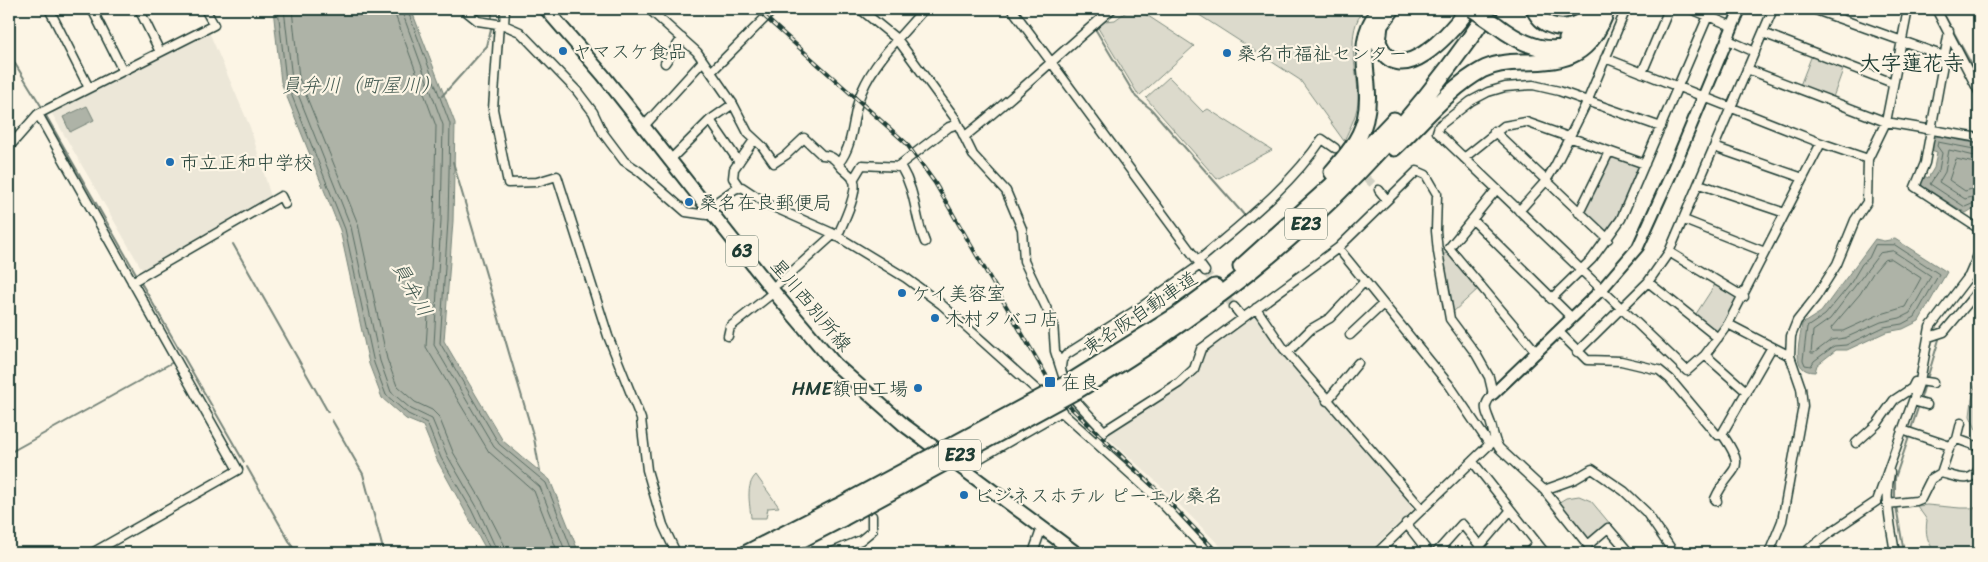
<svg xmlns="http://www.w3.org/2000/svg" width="1988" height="562" font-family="Sriracha,'Klee One',sans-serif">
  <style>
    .built { fill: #ece7d8 }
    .green { fill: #dcdacc; stroke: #7e8c80 }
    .water { fill: #aeb3a7; stroke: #758479 }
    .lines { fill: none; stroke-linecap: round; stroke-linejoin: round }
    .shore { stroke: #586c62; stroke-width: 1 }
    .stream { stroke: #758479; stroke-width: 2 }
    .minor-tunnel { stroke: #d0d0c2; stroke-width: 8; stroke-dasharray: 8 4; stroke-linecap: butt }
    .minor-casing { stroke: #1f3d34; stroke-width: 11 }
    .tertiary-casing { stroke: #1f3d34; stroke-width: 14 }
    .primary-casing { stroke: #1f3d34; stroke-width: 16 }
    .motorway-casing { stroke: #1f3d34; stroke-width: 19 }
    .minor { stroke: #fcf5e5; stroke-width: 8 }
    .tertiary { stroke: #fcf5e5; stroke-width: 10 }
    .primary { stroke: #fcf5e5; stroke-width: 12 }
    .motorway { stroke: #fcf5e5; stroke-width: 15 }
    .rail-casing { stroke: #1f3d34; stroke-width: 4 }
    .rail { stroke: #fcf5e5; stroke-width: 2; stroke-dasharray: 5.5; stroke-linecap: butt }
    .motorway-bridge-casing { stroke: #1f3d34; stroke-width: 19; stroke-linecap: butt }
    .motorway-bridge { stroke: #fcf5e5; stroke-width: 15 }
    .poi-dot { fill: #1f6fb2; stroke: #fcf5e5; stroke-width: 2 }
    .labels { text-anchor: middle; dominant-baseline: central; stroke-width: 4.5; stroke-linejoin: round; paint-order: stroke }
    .shield { fill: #fcf5e5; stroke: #617469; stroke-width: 1 }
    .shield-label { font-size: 18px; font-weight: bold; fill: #1f3d34 }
    .poi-label { font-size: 19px; fill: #1f3d34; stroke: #fcf5e5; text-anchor: start }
    .street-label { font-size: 19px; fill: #1f3d34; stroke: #fcf5e5 }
    .water-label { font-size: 20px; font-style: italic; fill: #435a51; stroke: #fcf5e5 }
    .quarter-label { font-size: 21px; font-weight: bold; fill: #1f3d34; stroke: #fcf5e5 }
  </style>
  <rect width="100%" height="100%" fill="#fcf5e5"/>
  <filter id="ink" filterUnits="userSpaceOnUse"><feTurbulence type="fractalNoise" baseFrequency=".02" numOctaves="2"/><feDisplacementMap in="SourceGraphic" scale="10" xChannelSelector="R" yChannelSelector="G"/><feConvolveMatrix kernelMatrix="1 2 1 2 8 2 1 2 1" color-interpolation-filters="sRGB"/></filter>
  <g filter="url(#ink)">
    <path class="built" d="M209,32L250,127L271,197L143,271L51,112Z
      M1254,315L1281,352L1416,507L1378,543L1371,553H1227L1162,487L1104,434L1183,383L1204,351Z"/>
    <path class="green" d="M1130,9L1139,10L1194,46L1139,96L1098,28L1105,21L1115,20Z
      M1190,9H1365C1343,33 1358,68 1358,96C1359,112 1350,127 1344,141L1300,80Z
      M1812,55L1844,67L1832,100L1799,88Z
      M1169,77L1203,112L1208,109L1272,150L1217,179L1146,98Z
      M1611,156L1641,166L1618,218L1607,235L1583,212Z
      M1448,253L1479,288L1452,313L1440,255Z
      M1716,283L1740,297L1717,334L1694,317Z
      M1979,371V436L1970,416L1972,400Z
      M756,475L779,507L768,508L766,518H751C750,504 745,485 756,475Z
      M1579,496L1591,501L1611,525L1588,543L1556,504L1566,498Z
      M1927,505L1960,508H1979V553H1936C1927,542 1925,534 1927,520L1917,506Z"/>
    <path class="water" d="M273,9H411L455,123L453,221L444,341L503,441L550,480L579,553H488L437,460L423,426L406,419L382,398L369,364L340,230L281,82Z
      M87,106L94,120L70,132L63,117Z
      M1938,136L1974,143L1978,146L1979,205L1966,213L1923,187L1921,183L1924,176L1928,178L1934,168L1937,152L1931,150L1934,138Z
      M1875,239L1884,241L1895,239L1947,272L1919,321L1903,329L1886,332L1847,350H1836L1817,365L1815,372C1789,372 1800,342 1802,324L1821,312Z"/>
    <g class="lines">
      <path class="shore" d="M278,9L286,81L345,229L374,363L386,395L408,414L427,423L441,458L471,509L492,553
        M284,9L292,79L351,227L380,361L391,392L411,409L432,419L447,455L477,507L498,553
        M292,9L299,78L358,224L387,359L397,386L415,402L432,410L439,417L453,452L483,503L504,544L506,553
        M393,9L436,126L434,220L426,347L489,452L534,491L558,553
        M401,9L443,125L441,220L434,345L494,447L540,487L566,553
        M407,9L450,124L448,221L440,343L499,444L546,483L573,553
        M1979,150L1938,142L1937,146L1942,153L1939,170L1930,184L1965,207L1979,201
        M1979,157L1949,150L1945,172L1939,182L1965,199L1979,195
        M1979,164L1956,159L1949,180L1965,191L1979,187
        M1895,245L1939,274L1915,317L1902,324L1884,327L1846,345L1834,346L1814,361L1811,366L1805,365L1803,360L1807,327L1825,315L1849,286L1862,264L1869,258L1875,245Z
        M1893,251L1931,276L1910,313L1900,318L1881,322L1845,338L1831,340L1814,353H1811L1813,331L1830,319L1880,253Z
        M1892,259L1921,278L1905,307L1878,315L1843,331H1832L1831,328L1860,294L1873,273L1884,260Z"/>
      <path class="stream" d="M1941,9L1979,78
        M492,21V9
        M1094,27L1136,97L1151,109L1245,216
        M9,54L43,109
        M442,96L487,46L492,26
        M45,114L138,277
        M453,162L534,438L540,472
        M233,244L328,412
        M140,281L244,462
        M1945,325L1979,282
        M1927,379L1940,336
        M1920,401L1925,384
        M332,420L363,474L384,553
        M1911,429L1919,405
        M9,453L175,361
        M247,467L296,553
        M1895,502V478L1910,434
        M1896,506L1904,553
        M1038,550L1041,553"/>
      <path class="minor-tunnel" d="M1358,170L1379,190
        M1205,271L1234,307"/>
      <g class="minor-casing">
        <path id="minor" d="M49,9L89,88
          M92,9L123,71
          M139,9L160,52
          M463,9L478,21L504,25L520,32L577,91L593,112L603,133L624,161L639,171L686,212L707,215L712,213
          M649,9L697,52L733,104L748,133L762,146L774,163L786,155L804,138L822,155C831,155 835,159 840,166C844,171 852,175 854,181C858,194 842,225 837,237
          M860,9L898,40L955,118L973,155L1006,191L1022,229L1024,261L1053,322L1055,351L1063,376L1075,400L1104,431
          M1012,9L1205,271
          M1691,9L1732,26
          M1813,9L1944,56
          M1936,9L1979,92
          M499,24L493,109L508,183L537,182L557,176L608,336L641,419L647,470L663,525L676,553
          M504,25L505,9
          M1949,31L1925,163L1915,187L1979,229
          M1763,33L1893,83
          M1726,39L1755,52
          M1605,58L1821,143L1868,159
          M665,63L682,38
          M1747,69L1886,122L1979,138
          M711,72L774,9
          M1642,73L1669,9
          M38,114L238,470L92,553
          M710,120L739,162
          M644,126L703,61
          M1661,127L1559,91L1533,85L1505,87L1488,92L1471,101L1439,126L1437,132L1687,371L1705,355L1728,324L1821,143
          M1494,131L1608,239
          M964,137C1015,97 1062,51 1112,9
          M9,147L38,114L214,25L205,9
          M1714,147L1803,178
          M1464,158L1504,126L1526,122L1645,164
          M671,159L710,120L733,104
          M839,163C856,141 851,115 862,91C875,60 903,34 924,9
          M897,167L949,127L958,124
          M853,180L862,165L901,167C917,194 914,216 925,242
          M1699,184L1785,213
          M740,188L733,178L734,169L754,140
          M1379,190L1387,200
          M1496,190L1449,248L1537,353
          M708,208L735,189L742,187L769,205L832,233L906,278L941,304L1156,497L1208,553
          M1519,211L1545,182L1555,166L1587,102L1626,9
          M1579,213L1609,152
          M1473,220L1572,318
          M1684,220L1765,252
          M1338,248L1450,386L1490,445
          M1669,252L1744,297
          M1198,261C1241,224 1290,187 1322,139L1335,148
          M132,282L281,196L285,204
          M1648,282L1718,338
          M771,288L783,280L833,235
          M1551,299L1592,259L1621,219L1711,9
          M1234,307L1243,318
          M1256,308L1284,349L1422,509
          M1728,324L1790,356
          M1559,332L1587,360L1621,361L1659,370L1670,379L1717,435L1722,434L1772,347
          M1350,335L1383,304
          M728,336L730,327L774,292
          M1929,337L1944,332L1979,290
          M1577,352L1648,282L1669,252L1773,9
          M1287,353L1311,329L1330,318L1365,281
          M1705,355L1747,392
          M1061,367L1062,360L1067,354L1141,307L1200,265
          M1327,401L1358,363
          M1913,401L1927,405
          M1902,430L1950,446L1957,439L1961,423
          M1957,439L1979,447
          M1098,443L1104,431L1179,383L1194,369L1201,349L1338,248L1417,171L1426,175L1437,194L1436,231L1438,252L1450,319L1476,354L1489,377L1493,394C1479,409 1489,413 1492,428C1494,437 1494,440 1499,448L1544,490L1575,479L1592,469L1624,491L1646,512L1674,553
          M1856,443L1877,424L1894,400L1912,388L1915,382L1920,381L1933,383
          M1473,462L1537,543
          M963,468L1062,411
          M1890,473C1884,500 1891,526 1895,553
          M1941,473C1956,476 1970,485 1979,469
          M1544,490L1588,545L1608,528L1626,549L1621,553
          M1717,501L1715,499C1730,464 1750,474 1722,434
          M1887,504L1916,501L1921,499L1931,479L1941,473L1950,446
          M1406,523L1429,553
          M830,553L861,540L872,531V516
          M1033,553L1042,527
          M1377,553L1492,442
          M1436,553L1462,524L1480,546L1510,511
          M1528,553L1537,543L1545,553
          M1769,553L1782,521L1803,406L1801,388L1790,356L1791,336L1797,321L1816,297L1837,264L1855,220L1867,202L1868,159L1886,122L1908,9
          M1804,553L1828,534L1877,501L1920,381L1930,327L1969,276L1979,253"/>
      </g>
      <g class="tertiary-casing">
        <path id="tertiary" d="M1493,394L1602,289L1638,247L1671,174L1740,9"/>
      </g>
      <g class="primary-casing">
        <path id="primary" d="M546,9L603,75L774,292L835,364L904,425L1076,553"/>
      </g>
      <g class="motorway-casing">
        <path id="motorway" d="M1392,9L1380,25L1378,42C1399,94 1452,31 1468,9
          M1534,9C1544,30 1567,32 1585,19
          M1495,24C1522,45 1554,60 1585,38
          M1567,39L1583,29L1593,9
          M1394,148C1422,122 1449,88 1482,70C1495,63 1509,62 1523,62C1569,62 1591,55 1607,9
          M1332,172C1346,156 1360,140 1365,120C1375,79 1350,47 1380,9
          M1241,267L1332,185L1394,120
          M1070,382L1177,315L1215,287
          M1076,391C1247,289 1379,175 1490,9
          M747,553L837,507
          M775,553L843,518"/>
      </g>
      <use href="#minor" class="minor"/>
      <use href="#tertiary" class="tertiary"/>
      <use href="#primary" class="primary"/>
      <use href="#motorway" class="motorway"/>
      <g class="rail-casing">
        <path id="rail" d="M756,9L906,143L935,183L1050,382L1069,406L1156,489L1218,553"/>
      </g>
      <use href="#rail" class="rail"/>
      <g class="motorway-bridge-casing">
        <path id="motorway-bridge" d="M1473,9L1495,24
          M837,507L1070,382
          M843,518L1076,391"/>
      </g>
      <use href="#motorway-bridge" class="motorway-bridge"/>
    </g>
  </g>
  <g class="poi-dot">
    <circle cx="563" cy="51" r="5"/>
    <circle cx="1227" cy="53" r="5"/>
    <circle cx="170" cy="162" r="5"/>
    <circle cx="689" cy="202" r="5"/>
    <circle cx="902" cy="293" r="5"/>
    <circle cx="935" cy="318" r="5"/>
    <rect x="1044" y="376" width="12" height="12" rx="2.5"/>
    <circle cx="918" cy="388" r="5"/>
    <circle cx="964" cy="495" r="5"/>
  </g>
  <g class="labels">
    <g class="shield">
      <rect x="1285" y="208.5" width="42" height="31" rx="4"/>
      <rect x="726" y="235.5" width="32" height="31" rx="4"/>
      <rect x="939" y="439.5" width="42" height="31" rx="4"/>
    </g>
    <g class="shield-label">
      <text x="1306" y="224">E23</text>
      <text x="742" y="251">63</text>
      <text x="960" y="455">E23</text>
    </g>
    <g class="poi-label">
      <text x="573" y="51">ヤマスケ食品</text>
      <text x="1237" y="53">桑名市福祉センター</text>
      <text x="180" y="162">市立正和中学校</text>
      <text x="699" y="202">桑名在良郵便局</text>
      <text x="912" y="293">ケイ美容室</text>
      <text x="945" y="318">木村タバコ店</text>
      <text x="1061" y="382">在良</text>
      <text x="908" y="388" text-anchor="end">HME額田工場</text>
      <text x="974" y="495">ビジネスホテル ピーエル桑名</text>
    </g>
    <g class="street-label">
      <text transform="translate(811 305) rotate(50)">星川西別所線</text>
      <text transform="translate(1140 313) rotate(-34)">東名阪自動車道</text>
    </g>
    <g class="water-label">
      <text x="361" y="85">員弁川（町屋川）</text>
      <text transform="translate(412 289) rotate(61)">員弁川</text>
    </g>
    <g class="quarter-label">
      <text x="1912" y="63">大字蓮花寺</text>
    </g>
  </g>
  <rect width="1988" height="562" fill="none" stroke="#fcf5e5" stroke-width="30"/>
  <rect x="15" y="15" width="1958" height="532" fill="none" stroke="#1f3d34" stroke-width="2" filter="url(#ink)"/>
</svg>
